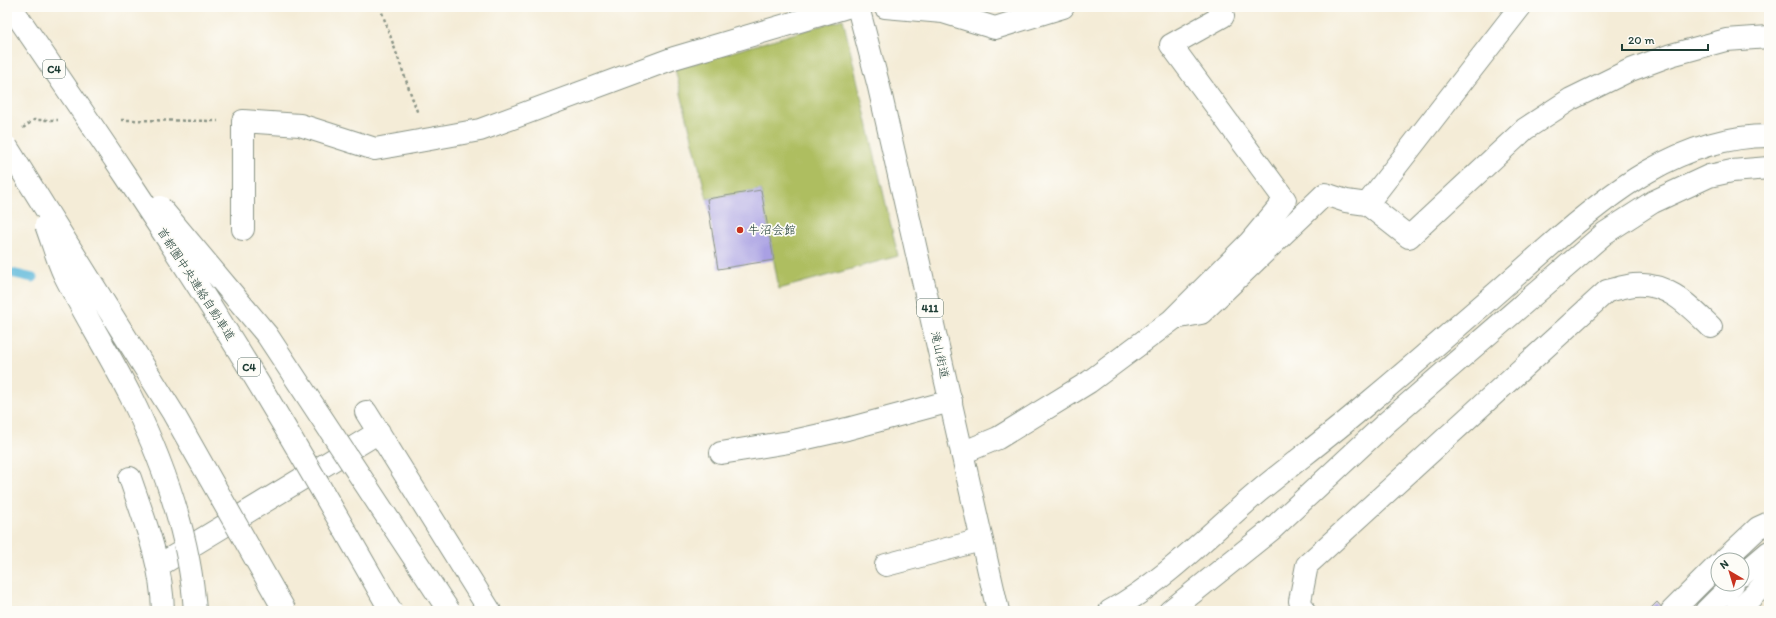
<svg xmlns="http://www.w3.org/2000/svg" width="1776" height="618" font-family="Itim,'Klee One',sans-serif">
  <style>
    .green { fill: #aebe61; stroke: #667e4a }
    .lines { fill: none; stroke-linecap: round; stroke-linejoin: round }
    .stream { stroke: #5bb7d9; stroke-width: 9 }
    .building { fill: #a9a0e3 }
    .minor-casing { stroke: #8a9486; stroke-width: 24 }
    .highway-casing { stroke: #8a9486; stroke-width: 24 }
    .path { stroke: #8a9486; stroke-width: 2.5; stroke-dasharray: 3 3; stroke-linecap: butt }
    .minor { stroke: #fff; stroke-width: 22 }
    .highway { stroke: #fff; stroke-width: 22 }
    .highway-bridge-casing { stroke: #8a9486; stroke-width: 24; stroke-linecap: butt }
    .highway-bridge { stroke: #fff; stroke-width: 22 }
    .poi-dot { fill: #c8321e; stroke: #fdfcf7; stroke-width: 1.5 }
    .labels { text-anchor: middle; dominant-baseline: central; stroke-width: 3.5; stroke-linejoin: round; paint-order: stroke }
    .shield { fill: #fdfcf7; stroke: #62766e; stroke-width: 1 }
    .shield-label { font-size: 11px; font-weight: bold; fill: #1f3d34 }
    .poi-label { font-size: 12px; fill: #1f3d34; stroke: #fdfcf7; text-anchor: start }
    .street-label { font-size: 12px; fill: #1f3d34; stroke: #fdfcf7 }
  </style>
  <rect width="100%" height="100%" fill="#fdfcf7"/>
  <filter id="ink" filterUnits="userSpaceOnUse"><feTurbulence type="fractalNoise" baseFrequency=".025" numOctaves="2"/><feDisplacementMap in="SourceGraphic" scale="8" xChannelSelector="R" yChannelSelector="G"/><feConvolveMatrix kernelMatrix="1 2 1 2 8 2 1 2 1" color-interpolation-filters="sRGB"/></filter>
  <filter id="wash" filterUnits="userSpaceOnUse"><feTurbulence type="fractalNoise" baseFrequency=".012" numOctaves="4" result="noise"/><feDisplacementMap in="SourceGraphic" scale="16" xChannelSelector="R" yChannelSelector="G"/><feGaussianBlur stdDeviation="0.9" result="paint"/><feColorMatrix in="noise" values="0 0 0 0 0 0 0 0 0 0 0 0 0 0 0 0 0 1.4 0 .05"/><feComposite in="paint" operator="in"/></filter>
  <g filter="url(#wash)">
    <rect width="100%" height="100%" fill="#f4ecd7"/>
    <path class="green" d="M843,19L898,256L779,289L761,190L707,199L675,69Z"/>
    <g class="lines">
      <path class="stream" d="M7,272L33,278"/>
    </g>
    <g id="blocks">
      <path class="building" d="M761,190L774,260L718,269L707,199Z
        M1657,602L1665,611H1648Z"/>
    </g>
  </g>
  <g filter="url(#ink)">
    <use href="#blocks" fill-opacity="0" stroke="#8a9486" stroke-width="1"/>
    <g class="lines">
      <g class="minor-casing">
        <path id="minor" d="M885,7L943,12L995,28L1063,7
          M1520,7L1367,204L1409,237L1525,129L1571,99L1628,71L1671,55L1726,40L1769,37
          M243,229V121L300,125L375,149L480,130L674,58L847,7
          M1180,317L1201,313L1325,194L1346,201L1367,204
          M366,412L490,611
          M721,453L789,442L847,429L951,401
          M962,453L998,438L1089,382L1172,320L1250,242L1285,200L1171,45L1223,16L1219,7
          M130,478C145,522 162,564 163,611
          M886,565L981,540
          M158,566L379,432
          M1304,611L1300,601L1307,565L1607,291C1616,289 1625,286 1634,285C1668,282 1689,306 1711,327"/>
      </g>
      <g class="highway-casing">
        <path id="highway" d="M858,7L879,87L998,611
          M1724,560L1758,528L1769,523
          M1742,575L1769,552
          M1110,611C1165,581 1210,533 1258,492C1292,464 1327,438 1361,409C1396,380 1431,350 1465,320C1492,297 1519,273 1546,249C1609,193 1680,136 1769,136
          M1170,611L1271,530L1386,423L1605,233L1653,202L1709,176L1732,171L1769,168
          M1672,611L1718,565
          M1706,611L1733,584
          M1737,611L1769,580"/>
      </g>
      <path class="path" d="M380,7L418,114
        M121,120L218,121
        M23,128L34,120H58"/>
      <use href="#minor" class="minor"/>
      <use href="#highway" class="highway"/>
      <g class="highway-bridge-casing">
        <path id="highway-bridge" d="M11,7C88,119 165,232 237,348C290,434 341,523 391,611
          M7,147L173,413L285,611
          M160,207L267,335L449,611
          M46,225C52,241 57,259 64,274C85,316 110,355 131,397C164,464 190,536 195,611"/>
      </g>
      <use href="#highway-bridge" class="highway-bridge"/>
    </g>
  </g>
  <circle class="poi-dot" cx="740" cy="230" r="4"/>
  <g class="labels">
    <g class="shield">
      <rect x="43" y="60" width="22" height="18" rx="3"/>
      <rect x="917" y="299" width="26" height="18" rx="3"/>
      <rect x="238" y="358" width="22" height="18" rx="3"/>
    </g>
    <g class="shield-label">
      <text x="54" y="69">C4</text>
      <text x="930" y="308">411</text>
      <text x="249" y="367">C4</text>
    </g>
    <g class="poi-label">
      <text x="748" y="230">牛沼会館</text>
    </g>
    <g class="street-label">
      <text transform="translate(196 284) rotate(57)">首都圏中央連絡自動車道</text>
      <text transform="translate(940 355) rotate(78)">滝山街道</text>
    </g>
  </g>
  <rect width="1776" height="618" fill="none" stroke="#fdfcf7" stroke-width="24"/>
  <g transform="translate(1730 572) rotate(322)"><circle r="19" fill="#fdfcf7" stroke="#a4b0a9"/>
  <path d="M0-3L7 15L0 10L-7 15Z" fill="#c8321e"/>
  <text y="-6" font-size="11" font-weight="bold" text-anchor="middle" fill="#1f3d34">N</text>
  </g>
  <path d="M1622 44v6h86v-6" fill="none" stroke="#1f3d34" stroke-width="2"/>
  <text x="1628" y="44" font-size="12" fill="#1f3d34" stroke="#fdfcf7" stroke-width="3" paint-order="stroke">20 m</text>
</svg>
